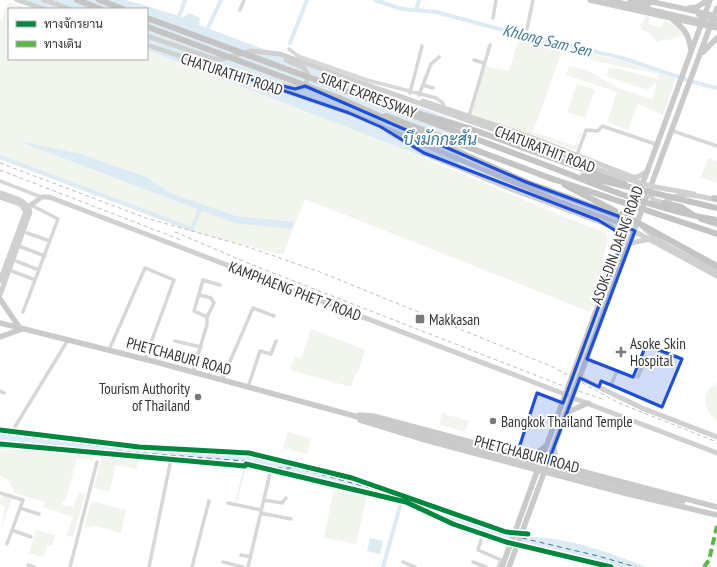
<svg xmlns="http://www.w3.org/2000/svg" width="717" height="567" font-family="'PT Sans Narrow',Sarabun,sans-serif">
  <style>
    .green { fill: #f1f5ed }
    .water { fill: #dcebf4 }
    .lines { fill: none; stroke-linecap: round; stroke-linejoin: round }
    .stream { stroke: #dcebf4; stroke-width: 1 }
    .canal { stroke: #dcebf4; stroke-width: 4 }
    .ferry { stroke: #3a779b; stroke-width: 1; stroke-dasharray: 5 4; stroke-linecap: butt }
    .street { stroke: #d7d7d7; stroke-width: 3.5 }
    .secondary { stroke: #d0d0d0; stroke-width: 5 }
    .primary { stroke: #cacaca; stroke-width: 5.5 }
    .highway { stroke: #c4c4c4; stroke-width: 6 }
    .rail { stroke: #bebebe; stroke-width: 1; stroke-dasharray: 4 3; stroke-linecap: butt }
    .secondary-bridge { stroke: #d0d0d0; stroke-width: 5 }
    .primary-bridge { stroke: #cacaca; stroke-width: 5.5 }
    .highway-bridge { stroke: #c4c4c4; stroke-width: 6 }
    .quiet { stroke: #58b947; stroke-width: 4; stroke-dasharray: 8 4; stroke-linecap: butt }
    .cycleway-casing { stroke: #fff; stroke-width: 8 }
    .cycleway { stroke: #00873e; stroke-width: 5 }
    .marked { fill: #1d4ed8; fill-opacity: 0.2; stroke: #1d4ed8; stroke-width: 3; stroke-linejoin: round }
    .poi-dot { fill: #7a7a7a; stroke: #fff; stroke-width: 1.5 }
    .labels { text-anchor: middle; dominant-baseline: central; stroke-width: 4; stroke-linejoin: round; paint-order: stroke }
    .street-label { font-size: 15px; fill: #333; stroke: #fff }
    .poi-label { font-size: 15px; fill: #333; stroke: #fff; text-anchor: start }
    .water-label { font-size: 16px; font-style: italic; fill: #3a779b; stroke: #fff }
  </style>
  <rect width="100%" height="100%" fill="#fff"/>
  <path class="green" d="M9,2L30,9H9V59H147V50L369,135L577,222L606,233L608,240L602,261L607,265L590,312L305,199L283,255L190,231L0,159V23Z
    M646,16L650,17L648,24L661,28L664,21C674,24 679,27 685,36L673,38L669,41L665,39L656,42L649,32L642,30L639,23L642,24Z
    M519,37L622,61L676,79L663,115L638,104L628,130L607,122L617,92L566,75L569,66L587,70L618,88L652,99L657,82L648,90L606,76L609,68L620,69L657,79L659,74L595,61L562,51L533,132L575,146L580,132L582,134L579,138L577,149L574,150L472,114L484,66L509,71Z
    M577,84L595,90L585,118L567,112Z
    M708,158L717,161V183L701,177Z
    M311,329L365,350L357,374H355L351,387L290,370L295,357L301,358Z
    M717,383V421C704,411 699,391 717,383Z
    M442,413L468,421L465,432L439,424Z
    M288,432L311,438L307,454L283,448Z
    M0,445L95,454L94,460L77,458L65,502H62V505L73,507L79,492L85,494L73,537L66,536L73,517L43,507L45,502L15,493L7,479L0,475Z
    M102,454L138,459L136,469L116,465L109,492L94,488Z
    M334,488L367,495L356,544L324,538Z
    M1,495L12,498L0,532L5,507L0,504Z
    M91,501L126,510L121,533L96,526L84,528Z
    M36,530L55,535L52,545H47L44,557L29,553Z"/>
  <path class="water" d="M14,0H126L183,17L189,13L200,18L199,25L473,127L455,169L147,50V9H38Z
    M18,141L81,154L146,177L172,194L236,216L294,222L291,229L234,223Z
    M0,430L137,450L256,455L384,488L532,537C571,538 610,553 646,567H609L546,551L522,548L453,525L402,501L344,485L246,463L243,465C162,457 81,452 0,442Z
    M370,538L383,541L380,554L367,551Z"/>
  <g class="lines">
    <path class="stream" d="M236,502L245,467L244,463"/>
    <path class="canal" d="M375,0L402,9L436,12L514,33L622,58L693,82L717,88
      M416,10L419,0
      M178,20L185,0
      M206,32L221,0
      M290,43L307,0
      M0,157L192,229L200,209
      M383,567L402,499"/>
    <path class="ferry" d="M0,442L245,461L269,468H297L407,498L512,535
      M522,538L598,556L636,567"/>
    <path class="street" d="M240,10L244,0
      M493,18L496,0
      M527,29L533,0
      M289,49L298,56L367,80L436,98L443,103L444,107
      M474,60L484,63
      M423,85L433,88
      M410,93L422,46
      M419,95L431,64L439,57
      M469,116L490,45
      M673,131L717,146
      M577,155L586,130L598,131L602,126L658,145
      M0,181L41,197
      M27,233L50,241
      M21,247L45,256
      M16,261L39,270
      M12,271L35,280
      M200,295L211,298L214,303L207,317
      M23,312L58,219L31,205
      M175,341L201,347
      M109,350L145,268L174,280L145,359
      M587,359L632,377L634,376L646,345L682,359L662,407L611,385
      M193,372L207,324V317L194,311L203,280L220,285
      M634,376L638,377L642,368L638,366
      M222,380L253,308L274,316
      M248,387L260,351L271,354L276,341
      M599,387L602,382L611,385L617,371
      M0,391L4,393
      M13,430L68,340
      M517,454L537,393L563,403
      M0,493L23,500L7,544
      M264,500L282,503L286,498
      M228,503L261,510
      M20,508L39,514
      M261,513L291,519
      M12,530L31,537
      M481,540L478,550L501,560L498,567
      M241,555L251,557
      M223,562L243,567
      M403,562L415,567
      M473,562L486,567
      M28,565L34,567
      M70,567L97,462
      M149,567L171,459
      M192,567L209,501
      M248,567L271,469"/>
    <path class="secondary" d="M17,0L44,9
      M44,0L70,9
      M147,36L215,59H222L251,51L280,54L549,149L603,171
      M147,45L238,75C252,77 295,91 304,87L309,77L304,68L286,60
      M423,101L525,135L633,177H638L648,171
      M387,131L424,153L516,191L611,226L616,231L621,246
      M650,191L653,200L664,203C680,189 698,196 717,200
      M0,193C10,196 28,200 30,212L0,295
      M0,197L20,204L26,211L0,281
      M25,209L42,197H49L567,395
      M642,226C656,243 696,260 717,271
      M631,243L650,239
      M580,378L642,408L717,437
      M573,398L717,453"/>
    <path class="primary" d="M590,0L717,28
      M630,0L649,4
      M644,0L717,16
      M689,8L697,7L708,0
      M673,20C685,29 689,35 691,50
      M703,52L717,38
      M0,299L19,327
      M0,323L156,362L406,430
      M0,337L22,329
      M568,412L588,403
      M359,415L373,416L717,507
      M360,420L429,441L628,494L717,515
      M554,448L555,457L561,466
      M527,456L534,455L546,446
      M646,493L683,501
      M502,567L710,0
      M509,567L717,8"/>
    <path class="highway" d="M77,0L101,9
      M99,0L123,9
      M316,80L367,99
      M339,98L526,182L618,216L624,221L626,230
      M365,98L471,129L625,184
      M404,112L556,169
      M386,116L555,180
      M565,185L615,211
      M714,198L717,199
      M664,203L681,207L693,215
      M701,219L717,224"/>
    <path class="rail" d="M0,163L146,218L245,246L320,272L553,367L619,403L717,442
      M0,170L181,240
      M175,232L250,264L558,384L602,399"/>
    <path class="secondary-bridge" d="M238,75L349,113L556,200L619,223L717,276
      M603,171L650,186L694,194"/>
    <path class="primary-bridge" d="M608,0L717,25
      M699,15L717,19
      M406,430L646,493"/>
    <path class="highway-bridge" d="M147,18L316,80
      M148,27L339,98
      M556,169C608,190 661,211 717,220
      M583,176L717,208
      M550,178L717,234
      M622,214L717,266"/>
    <path class="quiet" d="M704,567L709,560L717,526"/>
    <g class="cycleway-casing">
      <path id="cycleway" d="M0,430L139,447L249,453L352,478L506,532L528,534
        M0,444L245,466L246,464L406,502L453,524L506,542L611,567"/>
    </g>
    <use href="#cycleway" class="cycleway"/>
  </g>
  <path class="marked" d="M238,75L295,89L305,86L526,182L618,216L625,226L635,231L587,359L633,377L646,345L682,359L662,407L611,385L601,381L599,387L580,378L548,463L541,461L544,453L517,454L537,393L563,403L621,246L616,231L598,220L424,153L381,127L349,113Z"/>
  <g class="poi-dot">
    <rect x="415" y="314" width="10" height="10" rx="2"/>
    <path d="M619 346h4v4h4v4h-4v4h-4v-4h-4v-4h4z"/>
    <circle cx="198" cy="397" r="4"/>
    <circle cx="493" cy="421" r="4"/>
  </g>
  <g class="labels">
    <g class="street-label">
      <text transform="translate(232 74) rotate(18)">CHATURATHIT ROAD</text>
      <text transform="translate(368 95) rotate(21)">SIRAT EXPRESSWAY</text>
      <text transform="translate(545 149) rotate(21)">CHATURATHIT ROAD</text>
      <text transform="translate(617 245) rotate(-70)">ASOK-DIN DAENG ROAD</text>
      <text transform="translate(295 291) rotate(21)">KAMPHAENG PHET 7 ROAD</text>
      <text transform="translate(179 356) rotate(15)">PHETCHABURI ROAD</text>
      <text transform="translate(527 454) rotate(15)">PHETCHABURI ROAD</text>
    </g>
    <g class="poi-label">
      <text x="429" y="319">Makkasan</text>
      <text x="630" y="343">Asoke Skin<tspan x="630" dy="17">Hospital</tspan></text>
      <text x="190" y="388" text-anchor="end">Tourism Authority<tspan x="190" dy="17">of Thailand</tspan></text>
      <text x="501" y="421">Bangkok Thailand Temple</text>
    </g>
    <g class="water-label">
      <text transform="translate(547 40) rotate(14)">Khlong Sam Sen</text>
      <text x="440" y="139">บึงมักกะสัน</text>
    </g>
  </g>
  <rect x="8" y="8" width="140" height="52" fill="#ffffff" stroke="#adadad"/>
  <rect x="16" y="21" width="20" height="6" fill="#00873e" stroke="#adadad"/>
  <text x="44" y="28" font-size="12" fill="#333333">ทางจักรยาน</text>
  <rect x="16" y="41" width="20" height="6" fill="#58b947" stroke="#adadad"/>
  <text x="44" y="48" font-size="12" fill="#333333">ทางเดิน</text>
</svg>
